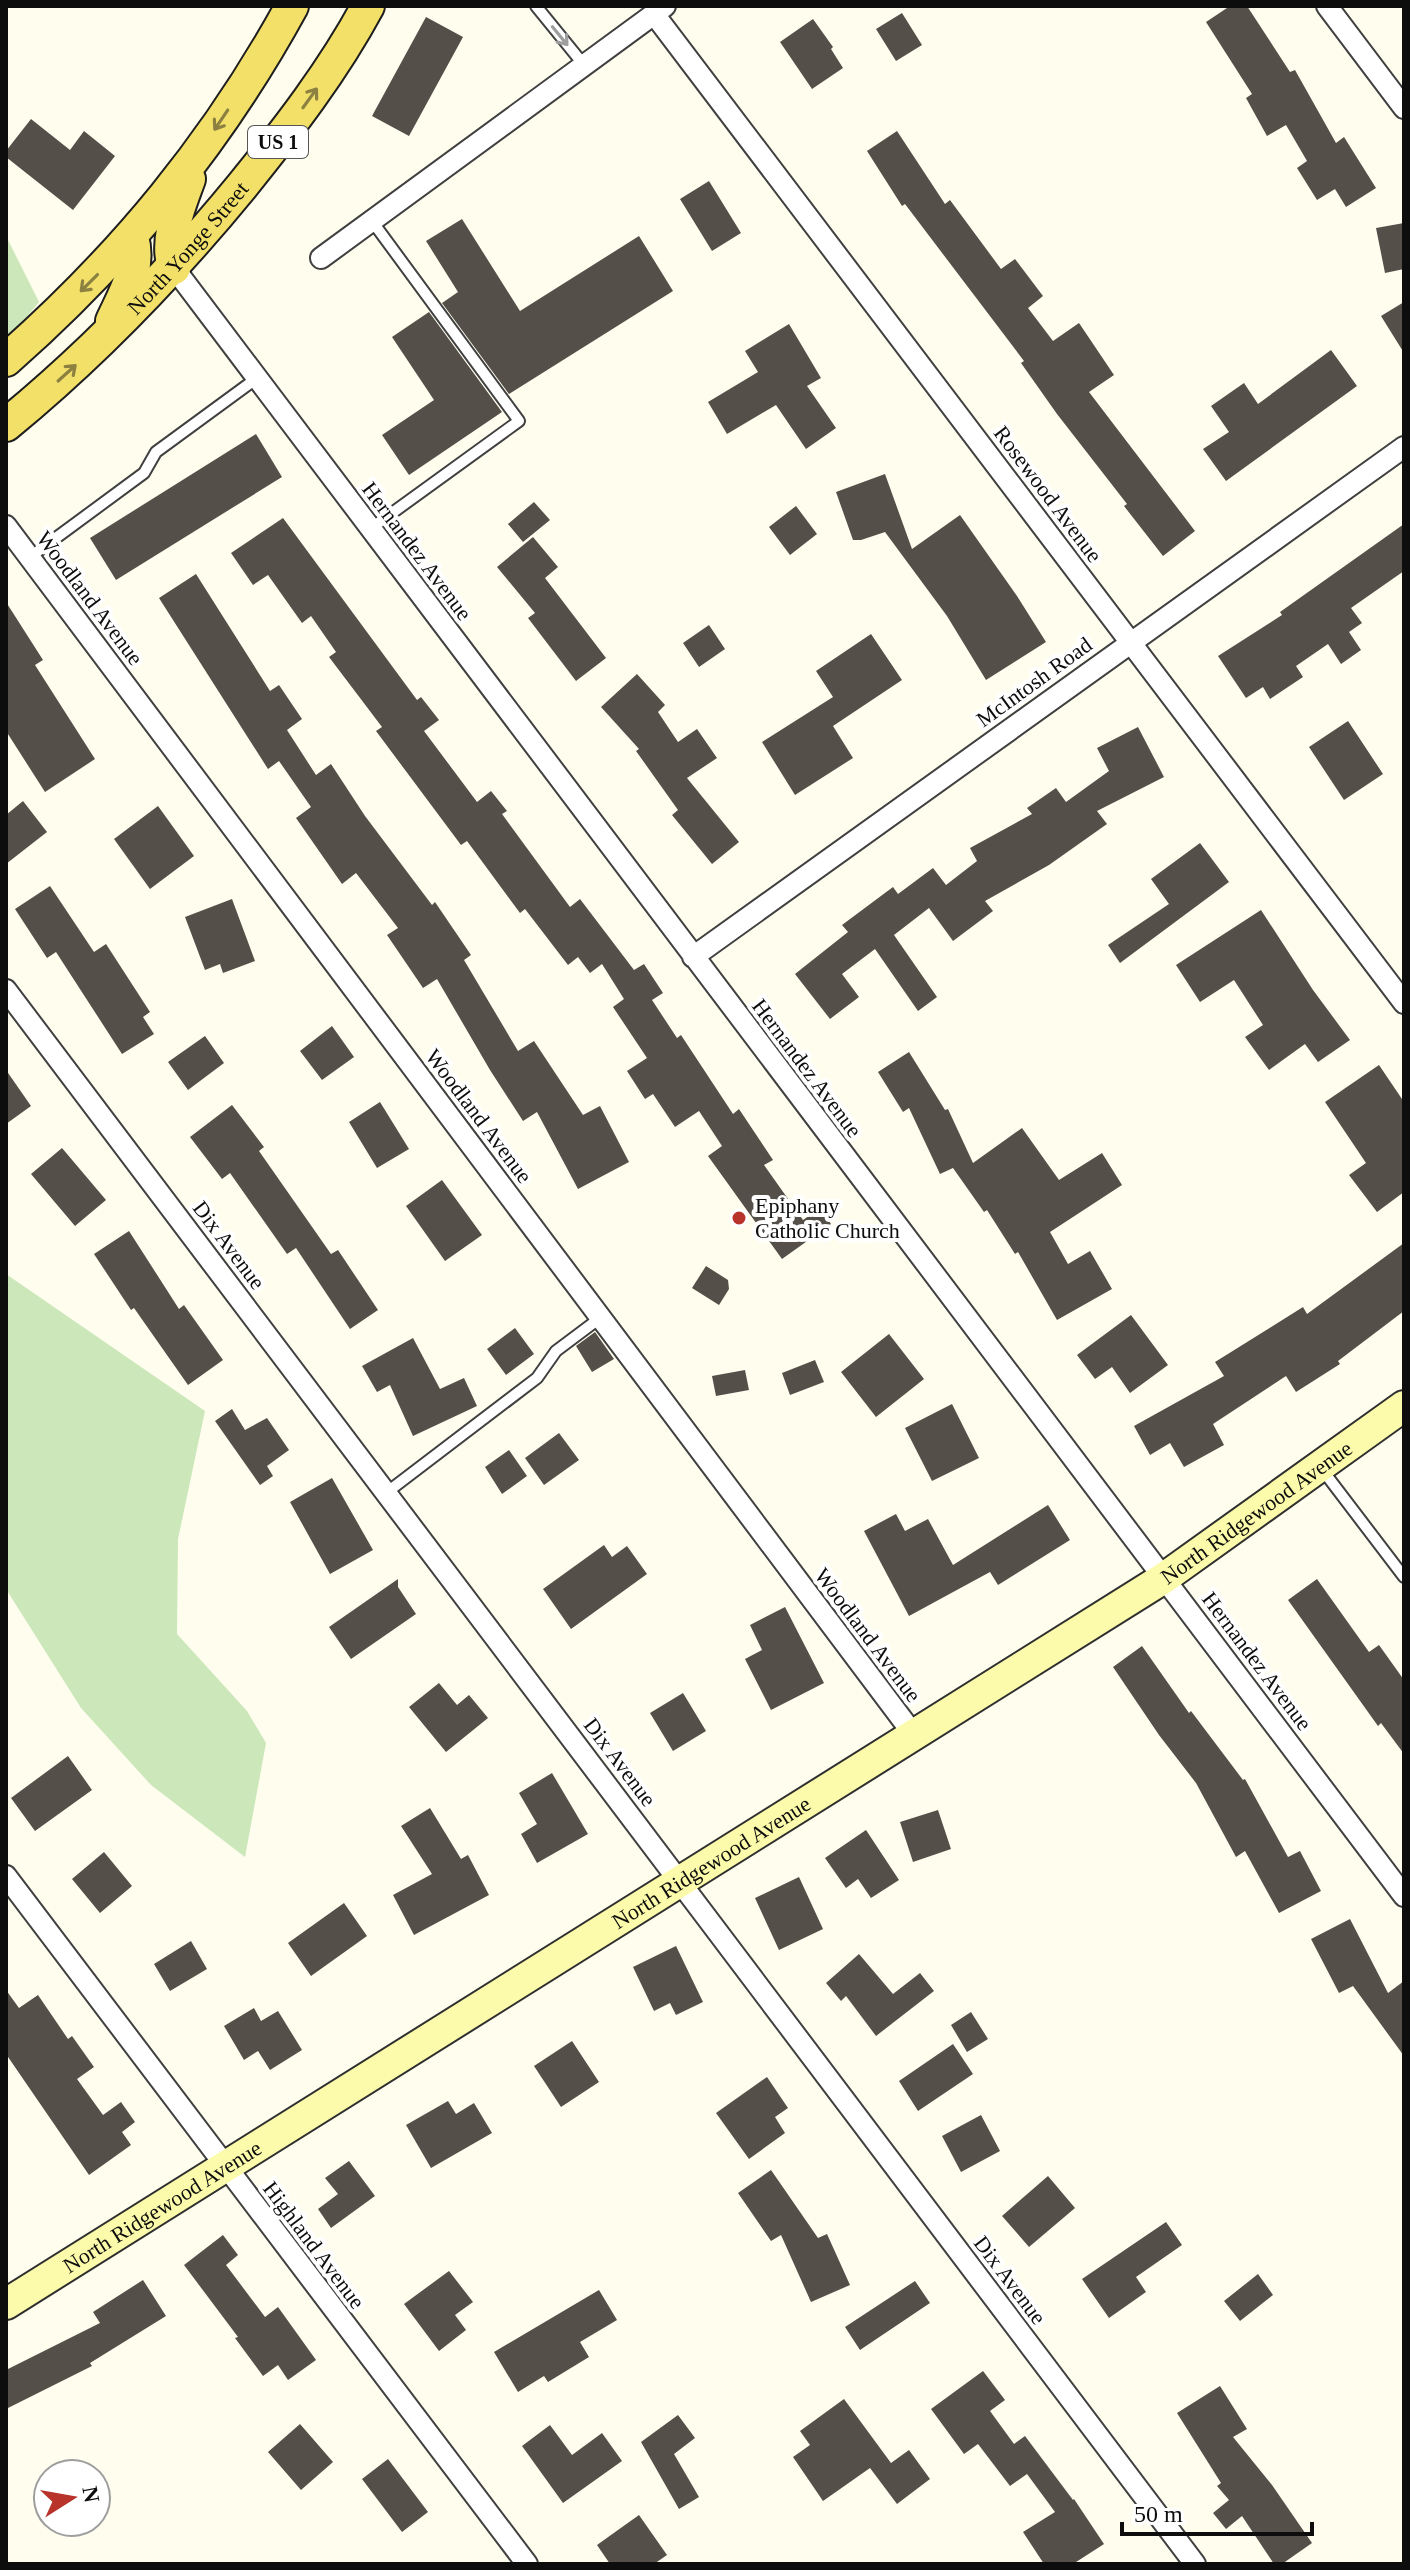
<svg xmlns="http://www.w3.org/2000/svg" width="1410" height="2570" font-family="Georgia,serif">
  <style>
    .green { fill: #cce7b9 }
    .building { fill: #554f4a }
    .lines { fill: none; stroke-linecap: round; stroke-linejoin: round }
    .lane-casing { stroke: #404040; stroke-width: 14 }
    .street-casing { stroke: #404040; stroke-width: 24 }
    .secondary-casing { stroke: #2f2f2f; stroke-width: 34 }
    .primary-casing { stroke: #1e1e1e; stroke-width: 36 }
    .lane { stroke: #fff; stroke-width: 10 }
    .street { stroke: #fff; stroke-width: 20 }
    .secondary { stroke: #fcfbab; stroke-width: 30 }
    .primary { stroke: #f3e069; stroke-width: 32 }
    .oneway { stroke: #9e9e9e }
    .oneway2 { stroke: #8c8140 }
    .poi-dot { fill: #b8332a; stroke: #fff; stroke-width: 3 }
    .labels { text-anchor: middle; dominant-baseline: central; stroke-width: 8; stroke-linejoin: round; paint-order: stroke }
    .shield { fill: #fff; stroke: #565656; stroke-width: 2 }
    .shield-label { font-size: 20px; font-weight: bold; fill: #0d0d0d }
    .street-label { font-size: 22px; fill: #0d0d0d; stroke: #fff }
    .poi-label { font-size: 22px; fill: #0d0d0d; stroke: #fff; text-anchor: start }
  </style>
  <rect width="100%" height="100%" fill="#fefdee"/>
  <path class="green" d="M6,236L39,302L6,342Z
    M6,1274L205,1411L178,1539L177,1634L247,1711L266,1743L245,1857L151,1785L81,1708L6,1589Z"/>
  <path class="building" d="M1230,6H1247L1290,72L1295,70L1336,143L1344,137L1376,188L1346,207L1335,189L1317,200L1297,168L1307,161L1286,125L1267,136L1246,98L1252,94L1206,22Z
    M902,13L922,45L896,61L876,29Z
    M426,17L463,37L409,136L372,116Z
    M813,19L833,47L831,49L843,68L812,89L780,42Z
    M31,119L70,150L84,131L115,156L73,210L6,157V151Z
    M897,131L945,204L950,200L1001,269L1015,259L1043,296L1028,308L1053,341L1079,323L1114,375L1089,392L1195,531L1163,556L1124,506L1127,504L1057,414L1021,363L1024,361L905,204L902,206L867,151Z
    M709,181L741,233L712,251L680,199Z
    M462,219L520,311L639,236L673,291L509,394L442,303L458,292L426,241Z
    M1404,223V269L1385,273L1376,228Z
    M1404,302V353L1381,316Z
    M429,312L502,412L409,475L382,435L434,400L392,337Z
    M789,324L821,378L807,386L836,428L806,449L776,405L727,434L708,402L758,372L745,351Z
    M1331,350L1357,386L1226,481L1203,449L1229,432L1211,406L1244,383L1258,404Z
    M256,434L282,477L116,580L90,538Z
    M885,474L912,549L960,515L1017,596L1046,642L986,680L947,616L885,532L861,540H853L836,492Z
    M534,502L550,520L523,542L508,524Z
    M796,506L817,534L790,555L769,527Z
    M283,518L417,700L421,697L439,720L424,731L477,802L491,791L507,811L502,814L570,907L580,899L634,970L644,964L663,993L652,1000L677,1038L681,1035L733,1114L739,1109L773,1160L764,1165L803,1220L820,1208L831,1224L782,1259L708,1156L722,1146L699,1111L675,1127L653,1094L645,1099L627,1071L647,1058L613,1007L624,999L602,964L590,973L578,957L568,965L525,909L520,913L467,841L461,845L376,731L382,727L329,657L336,652L311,616L302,623L268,575L253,585L231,553Z
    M1404,524V571L1351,608L1362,623L1349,632L1361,650L1341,664L1328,644L1296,666L1303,677L1270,699L1263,687L1246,698L1218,656L1282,615L1280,612Z
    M533,537L558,567L545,578L606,658L576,681L528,618L535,613L497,567Z
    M196,574L270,691L279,685L302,719L287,730L316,775L331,764L365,816L432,905L435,902L471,955L464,960L518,1051L534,1041L583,1115L600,1106L629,1162L578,1189L537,1112L523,1121L490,1070L437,979L423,988L387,935L398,928L356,873L342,884L296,818L311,807L279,761L268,769L159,598Z
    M6,602L43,660L35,665L95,759L45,792L6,731Z
    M709,625L725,649L699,667L683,643Z
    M871,634L902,680L833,726L853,758L795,795L762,742L833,697L816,671Z
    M637,674L665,705L658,712L678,742L697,729L717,758L687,778L739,842L712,864L672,815L678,810L636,751L639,749L601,707Z
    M1348,721L1383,774L1344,800L1309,747Z
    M1138,727L1164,777L1097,811L1107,824L1049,865L985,901L993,911L953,941L929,908L894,935L937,997L918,1011L875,949L842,974L859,997L830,1019L795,974L848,932L842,925L893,887L898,894L933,868L946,885L977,861L970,848L1032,814L1027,808L1056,788L1066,802L1109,771L1097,748Z
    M23,801L47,832L6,864V815Z
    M158,806L194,856L150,889L114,839Z
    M1200,843L1229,882L1120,963L1108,945L1169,904L1151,879Z
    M50,886L94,952L106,944L150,1012L143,1017L154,1034L122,1054L56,952L47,958L15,909Z
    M232,899L255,961L223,973L220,964L205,970L185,917Z
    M1261,910L1313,990L1350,1040L1318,1062L1305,1044L1269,1070L1245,1037L1263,1025L1234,980L1200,1002L1176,965Z
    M332,1026L354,1057L322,1080L300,1051Z
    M205,1036L224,1063L188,1090L168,1062Z
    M909,1052L945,1110L948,1109L973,1163L1022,1128L1059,1180L1102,1153L1122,1185L1050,1232L1068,1264L1090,1251L1112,1289L1057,1320L1018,1252L1015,1254L987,1210L984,1212L953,1168L940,1174L909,1108L903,1112L878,1072Z
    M1379,1065L1404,1102V1192L1377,1212L1349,1175L1366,1163L1325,1102Z
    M6,1070L31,1106L6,1124Z
    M380,1102L409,1149L377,1168L349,1122Z
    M232,1105L264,1147L259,1151L331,1254L338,1250L378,1310L350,1329L296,1248L287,1254L230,1173L222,1179L190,1137Z
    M62,1148L106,1200L75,1226L31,1174Z
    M442,1180L482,1235L445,1261L406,1206Z
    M129,1231L179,1309L184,1305L223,1360L188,1385L134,1308L131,1310L94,1254Z
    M1404,1243V1311L1338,1361L1340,1364L1296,1392L1286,1376L1213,1424L1224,1445L1184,1467L1170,1443L1150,1455L1134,1426L1224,1376L1215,1362L1303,1307L1307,1314Z
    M706,1266L728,1280L729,1289L719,1305L692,1288Z
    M1131,1315L1168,1365L1130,1393L1112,1367L1095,1379L1077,1355Z
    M515,1328L534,1354L506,1375L487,1349Z
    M595,1332L614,1359L592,1372L576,1346Z
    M889,1334L924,1379L876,1417L841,1372Z
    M413,1338L440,1389L464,1378L477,1406L413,1436L390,1385L377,1392L362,1366Z
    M815,1360L824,1382L790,1395L782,1373Z
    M745,1370L749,1390L716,1396L712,1376Z
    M952,1404L979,1458L932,1481L905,1428Z
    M232,1409L245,1430L267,1418L289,1450L267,1466L273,1476L260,1485L215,1421Z
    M559,1433L579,1460L544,1485L525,1458Z
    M509,1450L527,1476L502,1494L485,1467Z
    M332,1478L373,1550L330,1574L290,1502Z
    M1048,1505L1070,1540L998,1585L990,1572L909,1616L864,1531L896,1514L905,1531L928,1519L953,1565Z
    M604,1545L612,1557L627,1546L647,1574L571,1629L543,1589Z
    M398,1579V1587L416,1614L351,1659L329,1627Z
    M1317,1579L1369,1652L1379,1645L1404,1680V1754L1381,1723L1378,1726L1288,1600Z
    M785,1607L824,1683L771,1710L745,1659L762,1650L750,1625Z
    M1142,1646L1189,1713L1191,1711L1243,1780L1245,1779L1288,1857L1300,1851L1321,1891L1279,1913L1245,1851L1236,1857L1196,1783L1159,1735L1113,1667Z
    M439,1683L457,1705L469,1695L488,1718L446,1752L409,1707Z
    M683,1693L706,1731L673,1751L650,1713Z
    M68,1756L92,1790L35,1831L11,1798Z
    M552,1773L588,1834L537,1863L521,1834L537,1824L519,1793Z
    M430,1808L461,1859L468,1855L489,1895L414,1935L393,1895L432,1874L401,1826Z
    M938,1810L951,1849L913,1862L900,1822Z
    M866,1830L899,1880L871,1898L858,1879L846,1888L825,1858Z
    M104,1852L132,1886L100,1913L72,1879Z
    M799,1877L823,1929L779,1950L755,1898Z
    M344,1903L367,1936L311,1976L288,1943Z
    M1350,1919L1388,1993L1404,1981V2056L1353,1986L1339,1993L1311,1939Z
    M191,1941L207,1969L170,1991L154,1964Z
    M676,1946L703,2002L676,2015L670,2003L654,2011L633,1967Z
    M859,1954L893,1994L920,1973L934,1991L876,2036L846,1996L841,2001L826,1983Z
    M6,1990L19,2008L38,1995L68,2039L72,2036L94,2067L77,2079L103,2115L121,2102L135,2122L122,2132L131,2145L89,2175L6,2054Z
    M254,2008L261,2021L278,2011L302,2050L270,2070L258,2051L244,2060L224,2026Z
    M971,2012L988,2039L967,2052L951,2025Z
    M572,2041L599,2082L561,2107L534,2066Z
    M953,2044L973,2074L918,2111L899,2081Z
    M767,2077L788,2108L775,2117L785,2133L749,2159L716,2113Z
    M448,2101L456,2114L474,2103L492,2133L431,2168L406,2125Z
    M981,2115L1000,2151L961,2172L942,2136Z
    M349,2161L375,2196L331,2228L318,2209L338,2194L325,2178Z
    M771,2170L818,2238L827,2234L850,2285L811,2302L781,2235L771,2241L738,2193Z
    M1048,2176L1075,2208L1029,2247L1002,2216Z
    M1166,2222L1182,2245L1136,2277L1146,2292L1109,2318L1082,2279Z
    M223,2235L238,2255L226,2265L265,2317L278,2307L316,2360L288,2380L278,2365L263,2376L235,2338L238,2337L184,2265Z
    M449,2271L473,2302L455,2315L466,2330L439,2351L404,2304Z
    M1258,2274L1273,2295L1240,2321L1224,2301Z
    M143,2280L166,2316L90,2363L92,2366L6,2409V2370L100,2323L93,2312Z
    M915,2281L930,2303L860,2350L845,2327Z
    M599,2290L617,2320L580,2342L589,2357L548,2382L544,2376L518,2392L494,2352Z
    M983,2371L1005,2400L990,2411L1014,2444L1025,2436L1073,2500L1074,2499L1104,2544L1073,2564H1044L1023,2532L1055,2512L1027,2474L1010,2486L978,2444L964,2454L931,2409Z
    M1220,2386L1247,2429L1233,2437L1272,2485L1312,2543L1282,2564H1274L1242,2516L1226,2529L1213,2513L1229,2500L1217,2486L1221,2483L1177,2413Z
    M844,2399L891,2463L909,2450L930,2479L897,2504L870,2468L823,2501L793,2457L810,2445L800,2431Z
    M678,2415L695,2438L674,2454L699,2497L679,2509L641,2442Z
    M300,2424L333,2462L301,2490L268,2452Z
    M550,2425L572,2455L602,2433L622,2461L563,2503L522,2446Z
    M388,2459L428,2512L402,2532L362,2479Z
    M639,2515L667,2555L654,2564H610L597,2545Z"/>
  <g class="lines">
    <g class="lane-casing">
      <path id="lane" d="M536,6L584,65
        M370,529L519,421L372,221
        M30,557L144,473L156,452L257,378
        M1321,1468L1404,1577
        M386,1493L537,1378L556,1351L600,1318"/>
    </g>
    <g class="street-casing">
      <path id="street" d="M1327,6L1404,108
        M654,14L1404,1003
        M321,258L665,6
        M174,268L1404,1896
        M6,526L914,1735
        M693,957L1404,447
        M6,990L1195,2564
        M6,1876L527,2564"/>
    </g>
    <g class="secondary-casing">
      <g id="secondary">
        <path id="s1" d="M6,2304L1164,1578L1404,1406"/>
      </g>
    </g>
    <g class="primary-casing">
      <g id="primary">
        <path d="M174,268C165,239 179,207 189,179"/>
        <path d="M112,321C125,293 141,268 132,237"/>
        <path d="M6,360C123,257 217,143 292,6"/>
        <path id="s2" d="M6,425C95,352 169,275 242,186C288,129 333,71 368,6"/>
      </g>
    </g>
    <use href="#lane" class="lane"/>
    <use href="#street" class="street"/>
    <use href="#secondary" class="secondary"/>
    <use href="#primary" class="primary"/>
  </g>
  <defs><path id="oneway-shaft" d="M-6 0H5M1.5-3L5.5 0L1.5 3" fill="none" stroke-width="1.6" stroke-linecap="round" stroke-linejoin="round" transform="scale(2)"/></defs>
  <use class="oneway" href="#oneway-shaft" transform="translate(560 36) rotate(51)"/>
  <g class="oneway2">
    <use href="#oneway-shaft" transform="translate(310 98) rotate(-54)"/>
    <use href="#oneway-shaft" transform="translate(221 120) rotate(124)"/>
    <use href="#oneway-shaft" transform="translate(89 283) rotate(135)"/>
    <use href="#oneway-shaft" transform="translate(67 373) rotate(-42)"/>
  </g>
  <circle class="poi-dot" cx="739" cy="1218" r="8"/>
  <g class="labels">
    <rect class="shield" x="248" y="126" width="60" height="32" rx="6"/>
    <g class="shield-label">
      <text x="278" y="142">US 1</text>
    </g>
    <g class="street-label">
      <text stroke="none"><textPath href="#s2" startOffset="254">North Yonge Street</textPath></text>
      <text transform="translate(1048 494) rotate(53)">Rosewood Avenue</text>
      <text transform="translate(417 551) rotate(53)">Hernandez Avenue</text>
      <text transform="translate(90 598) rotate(53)">Woodland Avenue</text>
      <text transform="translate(1034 682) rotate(-36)">McIntosh Road</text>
      <text transform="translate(807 1068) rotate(53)">Hernandez Avenue</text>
      <text transform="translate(479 1116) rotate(53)">Woodland Avenue</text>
      <text transform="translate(229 1245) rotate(53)">Dix Avenue</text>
      <text stroke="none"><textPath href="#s1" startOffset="1480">North Ridgewood Avenue</textPath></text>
      <text transform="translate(868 1635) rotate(53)">Woodland Avenue</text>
      <text transform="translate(1257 1661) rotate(53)">Hernandez Avenue</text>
      <text transform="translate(620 1762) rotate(53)">Dix Avenue</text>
      <text stroke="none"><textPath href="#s1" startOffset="832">North Ridgewood Avenue</textPath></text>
      <text stroke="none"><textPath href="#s1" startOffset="184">North Ridgewood Avenue</textPath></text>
      <text transform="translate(314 2245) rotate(53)">Highland Avenue</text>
      <text transform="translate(1010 2280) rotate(53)">Dix Avenue</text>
    </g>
    <g class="poi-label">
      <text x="755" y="1205">Epiphany<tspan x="755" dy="25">Catholic Church</tspan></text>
    </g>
  </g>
  <rect width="1410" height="2570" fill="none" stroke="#0d0d0d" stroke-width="16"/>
  <g transform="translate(72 2498) rotate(79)"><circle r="38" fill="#ffffff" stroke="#9e9e9e" stroke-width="2"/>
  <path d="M0-6L14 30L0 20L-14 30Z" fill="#b8332a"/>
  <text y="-12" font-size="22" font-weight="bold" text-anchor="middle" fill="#0d0d0d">N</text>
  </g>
  <path d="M1122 2522v12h190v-12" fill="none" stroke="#0d0d0d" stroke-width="4"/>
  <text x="1134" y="2522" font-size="24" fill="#0d0d0d" stroke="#ffffff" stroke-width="6" paint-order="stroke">50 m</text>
</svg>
